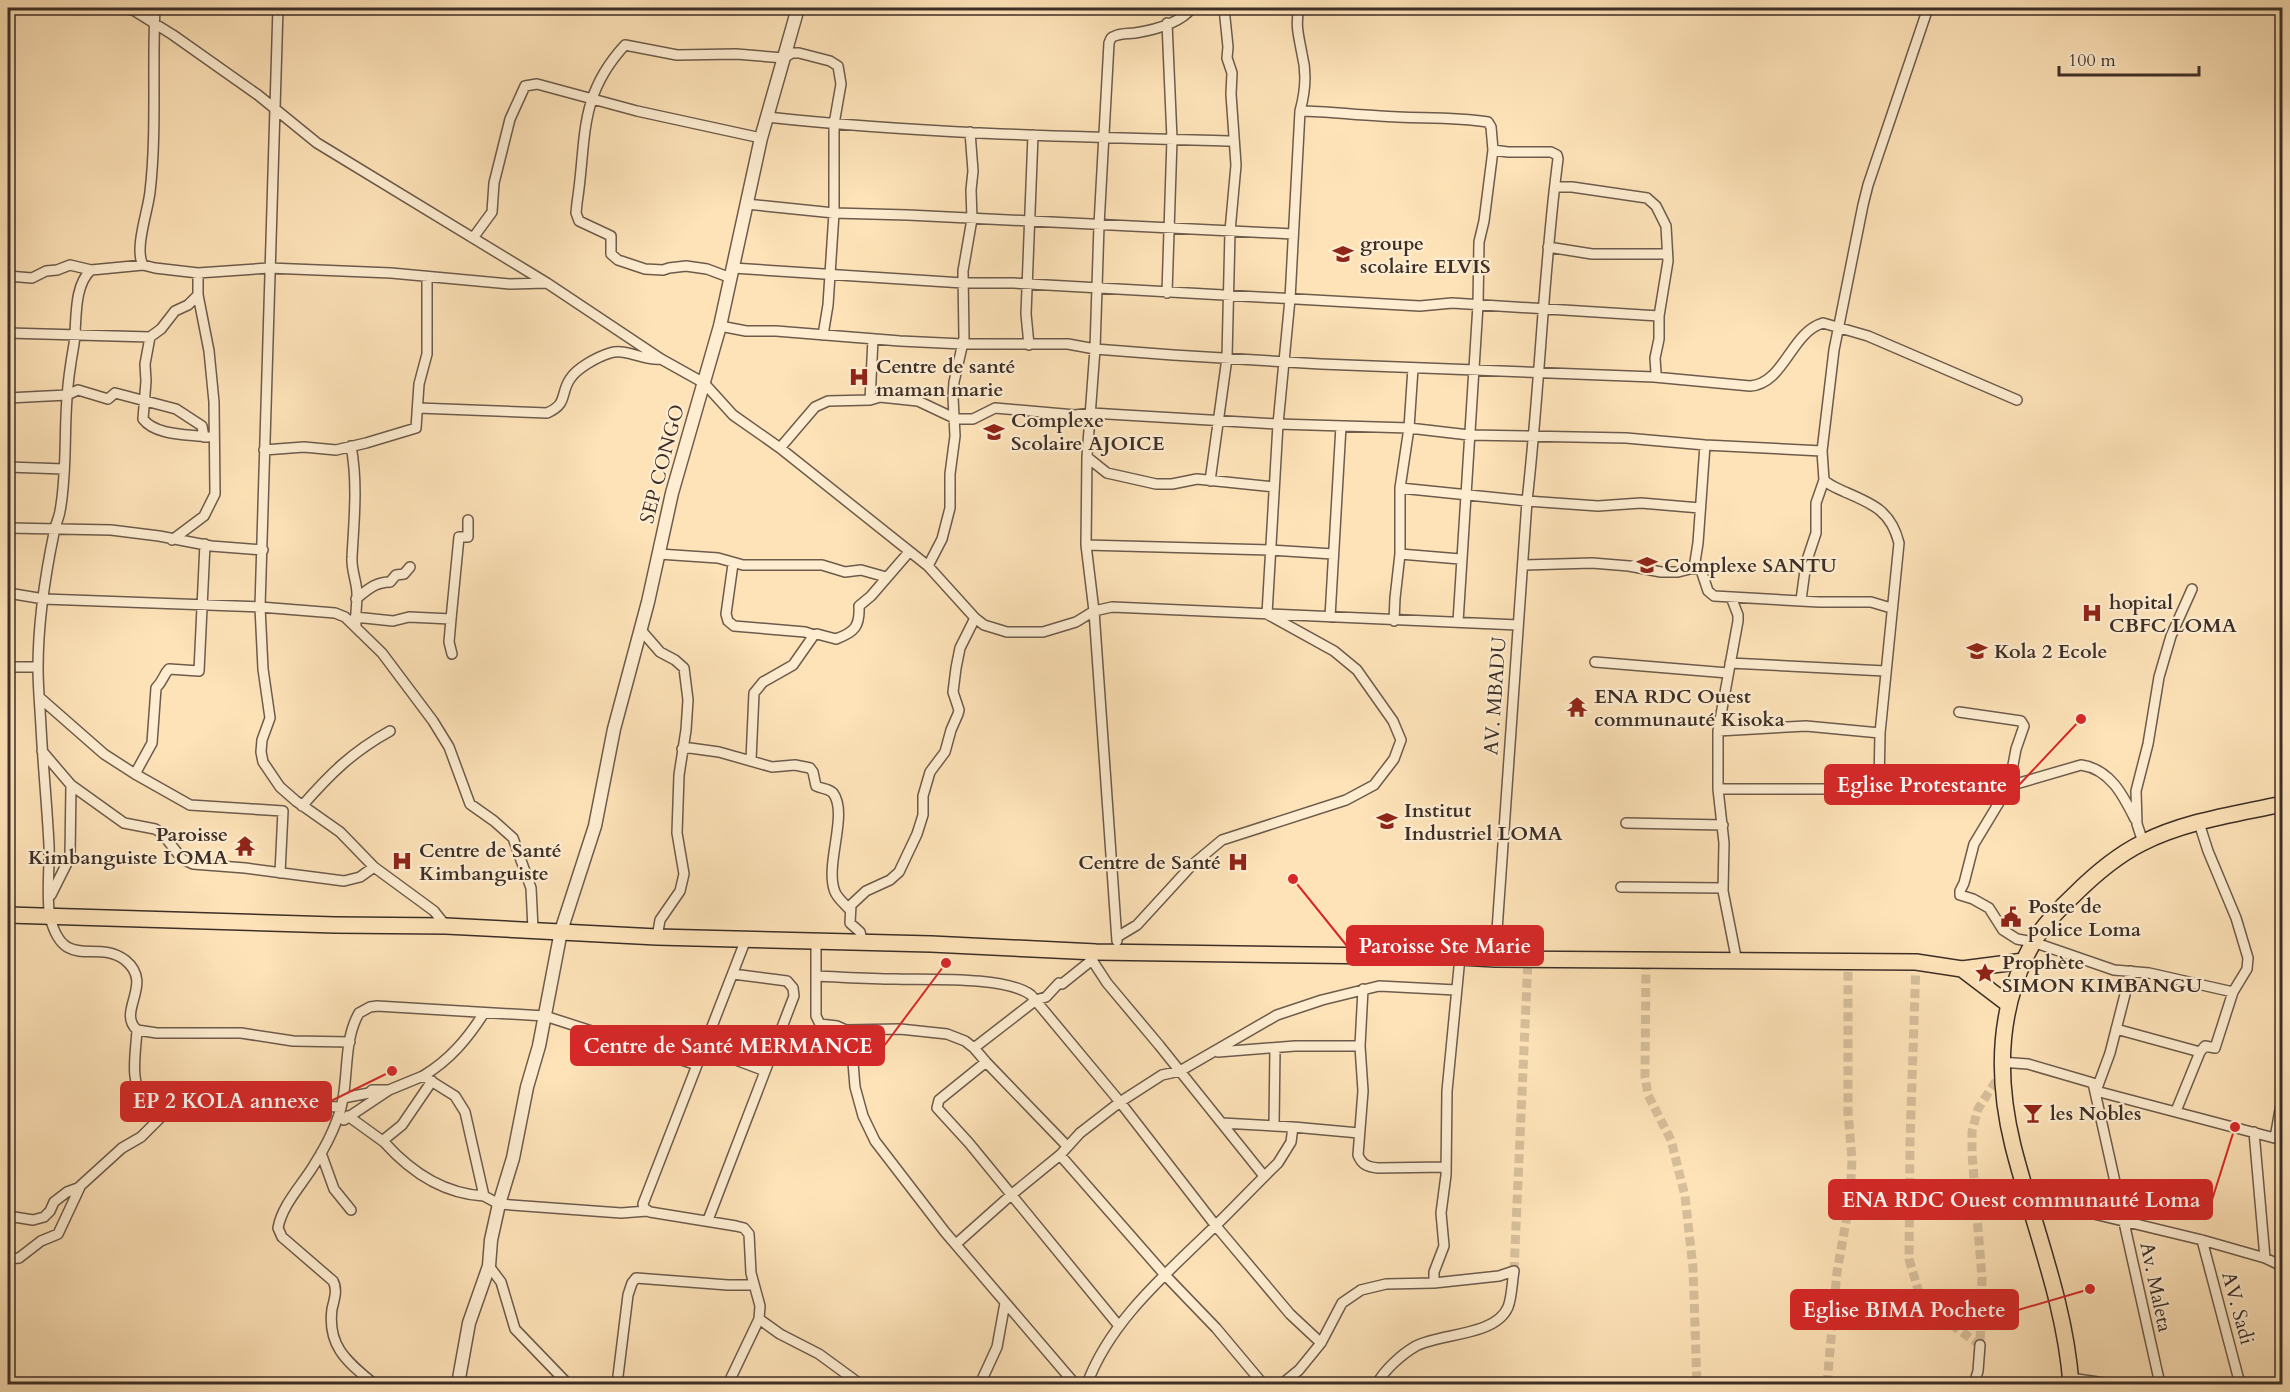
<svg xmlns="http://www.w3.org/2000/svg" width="2290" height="1392" font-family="Cardo,serif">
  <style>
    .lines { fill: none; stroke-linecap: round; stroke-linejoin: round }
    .minor-tunnel { stroke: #d7bf9b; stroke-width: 9; stroke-dasharray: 9 4.5; stroke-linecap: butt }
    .minor-casing { stroke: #6d5b4b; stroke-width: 12 }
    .tertiary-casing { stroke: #6d5b4b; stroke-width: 15 }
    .primary-casing { stroke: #3d2e27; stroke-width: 18 }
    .trunk-casing { stroke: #3d2e27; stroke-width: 18 }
    .minor { stroke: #feedd1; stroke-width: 9 }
    .tertiary { stroke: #feedd1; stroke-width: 12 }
    .primary { stroke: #fee3b8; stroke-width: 15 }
    .trunk { stroke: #fee3b8; stroke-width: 15 }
    .labels { text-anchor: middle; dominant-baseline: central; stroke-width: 4.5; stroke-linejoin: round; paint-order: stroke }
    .poi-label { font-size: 20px; font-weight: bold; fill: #3d2e27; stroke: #feedd1; text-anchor: start }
    .street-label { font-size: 20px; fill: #3d2e27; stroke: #feedd1 }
    .leader { fill: none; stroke: #d62828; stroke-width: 2 }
    .callout-dot { fill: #d62828; stroke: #feedd1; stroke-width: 2 }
    .callout { fill: #d62828; stroke: #d62828; stroke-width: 2 }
    .callout-label { font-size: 21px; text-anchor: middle; font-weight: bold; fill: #fff }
  </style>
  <rect width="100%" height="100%" fill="#fee3b8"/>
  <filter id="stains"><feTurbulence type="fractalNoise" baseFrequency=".00333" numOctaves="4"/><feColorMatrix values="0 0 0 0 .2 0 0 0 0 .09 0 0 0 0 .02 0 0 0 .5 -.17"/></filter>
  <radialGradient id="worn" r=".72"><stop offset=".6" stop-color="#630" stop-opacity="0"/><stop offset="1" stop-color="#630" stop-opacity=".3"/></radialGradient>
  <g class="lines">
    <path class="minor-tunnel" d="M1646,961L1645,1077L1648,1095L1671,1140L1685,1196L1693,1268L1697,1384
      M1916,962L1910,1141L1909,1259L1920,1296L1948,1322L1980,1345L1982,1278L1972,1154V1131L1978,1109L2001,1073
      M1514,1271L1528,959
      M1827,1384L1837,1272L1850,1199L1852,1159L1848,1113V962"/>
    <g class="minor-casing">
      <path id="minor" d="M120,8L133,10L173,35L258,95L317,143L547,283L661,359L704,383L733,415L780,448L928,566L975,618L984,625L1007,632H1043L1076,622L1094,611L1112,607L1518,625
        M278,8L260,607L263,669L270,718L262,740L261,752L263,762L280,787L296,801L340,832L374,867L434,911L446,926
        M1167,23L1172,139L1167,293
        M1300,111C1327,111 1353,115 1380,116C1416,119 1452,116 1488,122L1491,127L1493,150L1484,221L1479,242L1478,305L1458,622
        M767,117C922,134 1078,137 1234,141
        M1493,150L1508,152H1551L1557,155L1558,159C1543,273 1540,387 1527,501L1495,959
        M1555,187H1572L1647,198L1656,206L1666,226L1668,261L1659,316V339L1655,358L1656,373L1654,377
        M746,204L834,213L908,215L1293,234
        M473,238L492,212L494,183L510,119L525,86L537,84L637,111L761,138
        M1548,247L1592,254H1666
        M143,265C134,249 148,211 150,192C157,131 152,69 155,8
        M733,268L963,283H1013L1420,306L1452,303L1659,316
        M91,270C73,286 77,322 74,344C71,361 68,380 67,398C64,435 67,474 60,511C59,518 55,525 54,533C45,576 38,624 38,668C38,688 40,707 41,727C43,766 47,805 49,845C50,864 46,900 50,917C64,973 96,938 125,960C155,984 116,1011 137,1030C136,1051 129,1083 144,1100L341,1107
        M8,276L32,278L46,271L57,270L70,265L91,270L143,265L155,268L198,273L269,268L391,273L510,284L547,283
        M731,278L707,269L686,266L669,268L663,270L645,269L618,260L611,254V236L579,221L576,213L577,203C587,140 577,97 625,45L677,55L736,54L784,58L792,53H799L830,61L838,66L841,84L834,124V213L828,305L823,335
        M720,326L746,331H776L900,341L963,344H1068L1095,349L1173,355L1321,364L1654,377L1750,386C1784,384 1791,332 1823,323L1868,336L2017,400
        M8,333L150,337L161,329L175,311L188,305L198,295
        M150,337L145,364L146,381L143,419C156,436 188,434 208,437
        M1029,345L1026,314L1033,135
        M8,398L67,395L78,390L108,399L115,393L176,409L202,426L204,437
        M870,400L873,339
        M418,408L547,413C568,404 560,394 570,379C577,368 597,357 610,353C627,348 643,361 661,359
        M351,446C358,483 354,520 352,557C351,570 357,582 357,594C357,605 355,615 356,626
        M780,448L815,407L828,401L870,400L880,397L918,401L954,418L961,419H973L995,408L1075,415L1091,413L1278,424L1409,428L1469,435L1626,438L1705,445L1822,451
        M264,450L304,447L336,450L366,443L416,428L419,384L427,354V277
        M1087,457L1107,473L1156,484H1172L1197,479L1274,487
        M8,467L64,469
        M1210,481L1227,358L1230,231L1236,165L1231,94L1232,73L1227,58L1228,47L1224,8
        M1400,488L1527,501L1598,506L1641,503L1700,508
        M8,528L111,530L159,536L211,546L263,550
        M172,540L204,516L215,494L214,402L209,351L198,295V273
        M205,544L199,671L169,669C163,675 164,680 156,688L152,743L135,774L190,805L283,811L280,873
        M1086,545L1270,550L1333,554
        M659,554L718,558L743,565H822L845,572L861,570L886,577
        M1400,554L1460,559
        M733,564L726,614L728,621L734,626L805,632L814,635L817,634L836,639C855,632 860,626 859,606L871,596L909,552
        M1524,565L1592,563L1629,566L1661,572H1678L1694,568L1701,570L1708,591L1714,596L1819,602H1871L1891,608
        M928,566L942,539L950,508V474L955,436L953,397L954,382L964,338L963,271L972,219L971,190L973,171L970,132
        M1694,568L1698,543L1705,445
        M8,593L44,599L260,607L335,613L345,617L382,653L433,721L449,747L470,804L494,821L513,838L531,888L533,929
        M1731,597L1738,615V621L1718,731V789L1724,843L1723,891L1737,962
        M356,599C367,590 375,582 390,582L396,575L404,574L410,567
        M1801,600L1806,563L1816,533V503L1824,480
        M355,617L393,621L409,617L451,619L449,642L452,654
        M1330,617L1341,426
        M451,619L459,537H468V520
        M1394,621L1395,598L1400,554V488L1409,428L1413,368
        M640,629L660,652L675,660L684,668L688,700L686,730L679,775L677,833L684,874L680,891L660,920L657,937
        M1595,662L1728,673
        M1730,663L1885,671
        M8,667H38
        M39,697L104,754L135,774
        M1959,712L2021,721L2024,726L2016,749L2009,786L1974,844L1964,883L1960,891V895L1973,899L1989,908L2003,930L2017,939L2033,942L2114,970L2149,973L2233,992
        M1718,731L1806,726L1880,733
        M682,749L690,748L719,752L772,767L795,765L810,768L813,772L816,786C822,789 828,788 833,793C849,814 824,865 835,892C838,899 845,904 850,910
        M42,751L71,785L124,823L155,829L162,833L182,859L193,864L245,868L344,881L360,877L374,867
        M751,760L754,693L763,682L793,665L814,635
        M2009,786L2081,765C2110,769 2123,795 2135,819
        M1718,789H1832L1879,785L1880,733L1899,543C1891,511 1873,504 1845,492C1837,488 1830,486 1824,480L1822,451L1834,350L1863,205L1868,185L1928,8
        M302,806C330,774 352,752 390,731
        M1626,823L1723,825
        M2143,842L2137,824L2136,791L2148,744L2159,677L2171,636L2192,589
        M1621,887L1723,888
        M51,895L70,857L71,785
        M1117,937L1137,925L1192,865L1222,840L1346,800L1374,785L1394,759L1401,740L1393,721L1357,670L1334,651L1267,614L1278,424L1290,299L1300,111C1305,93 1307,73 1302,54C1299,37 1295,26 1299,8
        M1117,941L1094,611L1086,545L1087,457L1095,349L1099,225L1109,43C1111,38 1111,37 1115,36C1121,33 1129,34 1135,33C1154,30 1180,23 1192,8
        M816,942V1016L820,1024L837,1026L846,1030L900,1029L947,1034L965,1041L974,1048L986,1062L1067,1146
        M863,943L860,932L850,923L851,905L866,891L890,880L899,872L917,834L923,815V796L930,772L945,752L951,730L958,714L959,710L953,692L956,668L960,648L975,618
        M1096,952L1092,960L1107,983L1159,1045L1264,1176
        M816,976C842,977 868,979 895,979C927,980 1006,976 1031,995L1120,1102L1216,1226L1290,1314L1321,1343L1299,1370L1282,1384
        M1363,989L1360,1046L1363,1091L1358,1155C1362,1165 1368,1167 1378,1168L1446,1167
        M2116,1029L2200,1052
        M137,1030L157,1033H241L293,1041L350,1042
        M846,1030L851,1038L855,1087L863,1116L875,1141L945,1232L1075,1384
        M704,1048L765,1071
        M974,1048L1036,1000L1046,997L1059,983L1062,984L1092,960
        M1218,1052L1295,1046H1360
        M986,1062L939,1100L937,1108L969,1143L1119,1326
        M2000,1062L2028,1064L2093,1083L2160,1384
        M423,1076C450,1060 468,1038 484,1013
        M2096,1091L2282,1140
        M2096,1091L2110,1053L2131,971
        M343,1098L369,1093L372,1090H389L423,1076L455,1096L465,1112L484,1196L499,1204L621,1213L647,1211
        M2176,1111L2200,1052L2205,1046L2215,1048L2233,992L2247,969L2248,958L2236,918L2208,851L2199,823
        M348,1116L384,1142L386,1138L402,1125L432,1081
        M344,1120L389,1090
        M1274,1125L1275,1048
        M1293,1127L1359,1133
        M2254,1132L2265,1258
        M2275,1138L2282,1098
        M384,1142C410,1171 444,1194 484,1196
        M321,1153L334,1189L351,1210
        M1060,1155L1165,1275L1216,1328L1263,1384
        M2028,1198L2202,1240L2265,1258L2282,1266
        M8,1216L33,1220L44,1217L50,1211L54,1202L67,1192L78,1188L122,1148L141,1137L166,1112L169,1101
        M708,1220L794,996L793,988L787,981L733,974
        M2202,1240L2240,1384
        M956,1244L1011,1195L1060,1155L1080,1133L1120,1102L1162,1075L1180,1071L1277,1015L1322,1000L1379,986L1456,990
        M8,1259L19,1258L41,1241L58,1234L80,1187
        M489,1266L501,1282L515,1329L568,1384
        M1434,1283V1272L1444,1246L1441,1213L1446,1175L1447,1091L1460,957
        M759,1319L780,1334L819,1354L860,1384
        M1321,1343L1342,1303L1361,1290L1386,1284L1434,1283L1499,1276L1514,1271
        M2070,1378L2112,1384
        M374,1384C348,1362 327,1347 332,1309C334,1300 338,1290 333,1281L282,1237L278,1228C282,1205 302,1185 314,1165C323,1151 331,1136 337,1120C351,1086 341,1044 359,1013L370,1007L377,1006L545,1016L697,1065
        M617,1384L628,1295L632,1283L636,1278L728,1285H753
        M728,1384L759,1319L760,1306L751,1273L749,1234L744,1228L736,1226L650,1212L644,1208L643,1204L746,939
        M980,1384L997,1347L1005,1303
        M1087,1384C1110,1321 1166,1274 1213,1228C1235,1207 1256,1184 1278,1163L1291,1142L1293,1127L1222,1123
        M1377,1384C1384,1370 1402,1354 1416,1346C1441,1333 1496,1336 1508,1307C1512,1297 1512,1282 1514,1271
        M1974,1384L1978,1371L1980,1345"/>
    </g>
    <g class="tertiary-casing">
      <path id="tertiary" d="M458,1384L469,1323L489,1266L491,1240L499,1204L513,1158L527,1087L539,1046L561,931L595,826L614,729L648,602L672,493L720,326L761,138L798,8"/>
    </g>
    <g class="primary-casing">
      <path id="primary" d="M8,915L335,925L446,926L657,937L931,944L1096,952L1460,957L1495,959L1916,962L1962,969L2024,961
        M1962,969L2008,1004"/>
    </g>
    <g class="trunk-casing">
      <path id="trunk" d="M2071,1384C2065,1302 2033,1225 2013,1146C1996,1077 1997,1007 2033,943C2043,925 2059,909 2074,895C2095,874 2116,856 2142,843C2185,821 2237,814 2282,804"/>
    </g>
    <use href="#minor" class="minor"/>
    <use href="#tertiary" class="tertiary"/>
    <use href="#primary" class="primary"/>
    <use href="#trunk" class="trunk"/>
  </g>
  <defs>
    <g id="school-bare" transform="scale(1.62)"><path d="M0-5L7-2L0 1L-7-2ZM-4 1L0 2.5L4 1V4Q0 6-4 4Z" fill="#8f2418" stroke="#feedd1" stroke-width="2.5" paint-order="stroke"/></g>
    <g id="hospital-bare" transform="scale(1.62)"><path d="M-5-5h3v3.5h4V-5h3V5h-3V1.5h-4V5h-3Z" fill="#8f2418" stroke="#feedd1" stroke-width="2.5" paint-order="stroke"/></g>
    <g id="temple-bare" transform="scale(1.62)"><path d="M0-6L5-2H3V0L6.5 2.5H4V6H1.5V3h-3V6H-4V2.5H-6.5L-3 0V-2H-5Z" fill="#8f2418" stroke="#feedd1" stroke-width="2.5" paint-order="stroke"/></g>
    <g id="civic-bare" transform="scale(1.62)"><path d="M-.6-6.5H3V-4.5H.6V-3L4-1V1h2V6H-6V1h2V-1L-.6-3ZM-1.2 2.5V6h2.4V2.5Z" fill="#8f2418" stroke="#feedd1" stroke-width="2.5" paint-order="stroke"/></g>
    <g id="sight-bare" transform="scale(1.62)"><path d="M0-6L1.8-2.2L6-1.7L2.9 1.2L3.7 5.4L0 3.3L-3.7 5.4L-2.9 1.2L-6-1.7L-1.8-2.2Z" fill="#8f2418" stroke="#feedd1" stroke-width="2.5" paint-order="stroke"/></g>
    <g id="bar-bare" transform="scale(1.62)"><path d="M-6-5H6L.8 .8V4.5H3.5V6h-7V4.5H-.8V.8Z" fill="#8f2418" stroke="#feedd1" stroke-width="2.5" paint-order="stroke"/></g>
  </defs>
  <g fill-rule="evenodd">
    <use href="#school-bare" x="1343" y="254"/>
    <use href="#hospital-bare" x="859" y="377"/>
    <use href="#school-bare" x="994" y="432"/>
    <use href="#school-bare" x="1647" y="565"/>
    <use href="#hospital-bare" x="2092" y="613"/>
    <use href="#school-bare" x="1977" y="651"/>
    <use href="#temple-bare" x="1577" y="707"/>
    <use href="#school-bare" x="1387" y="821"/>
    <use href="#temple-bare" x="245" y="846"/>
    <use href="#hospital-bare" x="402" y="861"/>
    <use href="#hospital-bare" x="1238" y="862"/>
    <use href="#civic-bare" x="2011" y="917"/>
    <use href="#sight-bare" x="1985" y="973"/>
    <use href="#bar-bare" x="2033" y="1113"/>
  </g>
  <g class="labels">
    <g class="poi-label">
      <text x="1360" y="243">groupe<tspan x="1360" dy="23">scolaire ELVIS</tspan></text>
      <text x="876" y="366">Centre de santé<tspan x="876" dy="23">maman marie</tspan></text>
      <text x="1011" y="420">Complexe<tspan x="1011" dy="23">Scolaire AJOICE</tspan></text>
      <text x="1664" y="565">Complexe SANTU</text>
      <text x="2109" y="602">hopital<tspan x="2109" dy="23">CBFC LOMA</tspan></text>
      <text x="1994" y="651">Kola 2 Ecole</text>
      <text x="1594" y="696">ENA RDC Ouest<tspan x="1594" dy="23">communauté Kisoka</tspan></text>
      <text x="1404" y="810">Institut<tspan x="1404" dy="23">Industriel LOMA</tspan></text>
      <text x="228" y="834" text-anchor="end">Paroisse<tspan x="228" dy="23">Kimbanguiste LOMA</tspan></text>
      <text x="419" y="850">Centre de Santé<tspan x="419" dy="23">Kimbanguiste</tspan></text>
      <text x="1221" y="862" text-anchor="end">Centre de Santé</text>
      <text x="2028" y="906">Poste de<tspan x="2028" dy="23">police Loma</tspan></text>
      <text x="2002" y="962">Prophète<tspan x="2002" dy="23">SIMON KIMBANGU</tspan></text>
      <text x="2050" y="1113">les Nobles</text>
    </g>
    <g class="street-label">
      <text transform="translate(662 464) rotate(-75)">SEP CONGO</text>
      <text transform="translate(1495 696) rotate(-86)">AV. MBADU</text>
      <text transform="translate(2156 1287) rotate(78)">Av. Maleta</text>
      <text transform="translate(2238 1308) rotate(75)">AV. Sadi</text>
    </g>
  </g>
  <path class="leader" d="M2081 719L2019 785M1293 879L1347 946M946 963L884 1046M392 1071L331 1101M2235 1127L2212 1200M2090 1289L2018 1310"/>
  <g class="callout-dot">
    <circle cx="2081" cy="719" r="6"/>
    <circle cx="1293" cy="879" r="6"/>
    <circle cx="946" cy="963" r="6"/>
    <circle cx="392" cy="1071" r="6"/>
    <circle cx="2235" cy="1127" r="6"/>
    <circle cx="2090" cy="1289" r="6"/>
  </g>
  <g class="callout">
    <rect x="1825" y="765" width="194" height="39" rx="6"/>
    <rect x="1347" y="926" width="196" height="39" rx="6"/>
    <rect x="571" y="1026" width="313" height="39" rx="6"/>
    <rect x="121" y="1082" width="210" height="39" rx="6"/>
    <rect x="1829" y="1180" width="383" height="39" rx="6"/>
    <rect x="1791" y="1290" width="227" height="39" rx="6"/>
  </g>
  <g class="callout-label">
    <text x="1922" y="792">Eglise Protestante</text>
    <text x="1445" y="953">Paroisse Ste Marie</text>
    <text x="728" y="1053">Centre de Santé MERMANCE</text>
    <text x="226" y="1108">EP 2 KOLA annexe</text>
    <text x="2021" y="1207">ENA RDC Ouest communauté Loma</text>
    <text x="1904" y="1317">Eglise BIMA Pochete</text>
  </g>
  <rect width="2290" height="1392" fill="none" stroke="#fee3b8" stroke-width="30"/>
  <rect x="9" y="9" width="2272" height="1374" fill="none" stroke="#3d2e27" stroke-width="3"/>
  <rect x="15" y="15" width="2260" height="1362" fill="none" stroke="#3d2e27" stroke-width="1.5"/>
  <path d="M2059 66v9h140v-9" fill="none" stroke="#3d2e27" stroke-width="3"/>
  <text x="2068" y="66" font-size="18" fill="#3d2e27" stroke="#feedd1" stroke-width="4.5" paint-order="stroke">100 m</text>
  <rect width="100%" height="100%" filter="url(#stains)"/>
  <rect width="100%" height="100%" fill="url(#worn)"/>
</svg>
